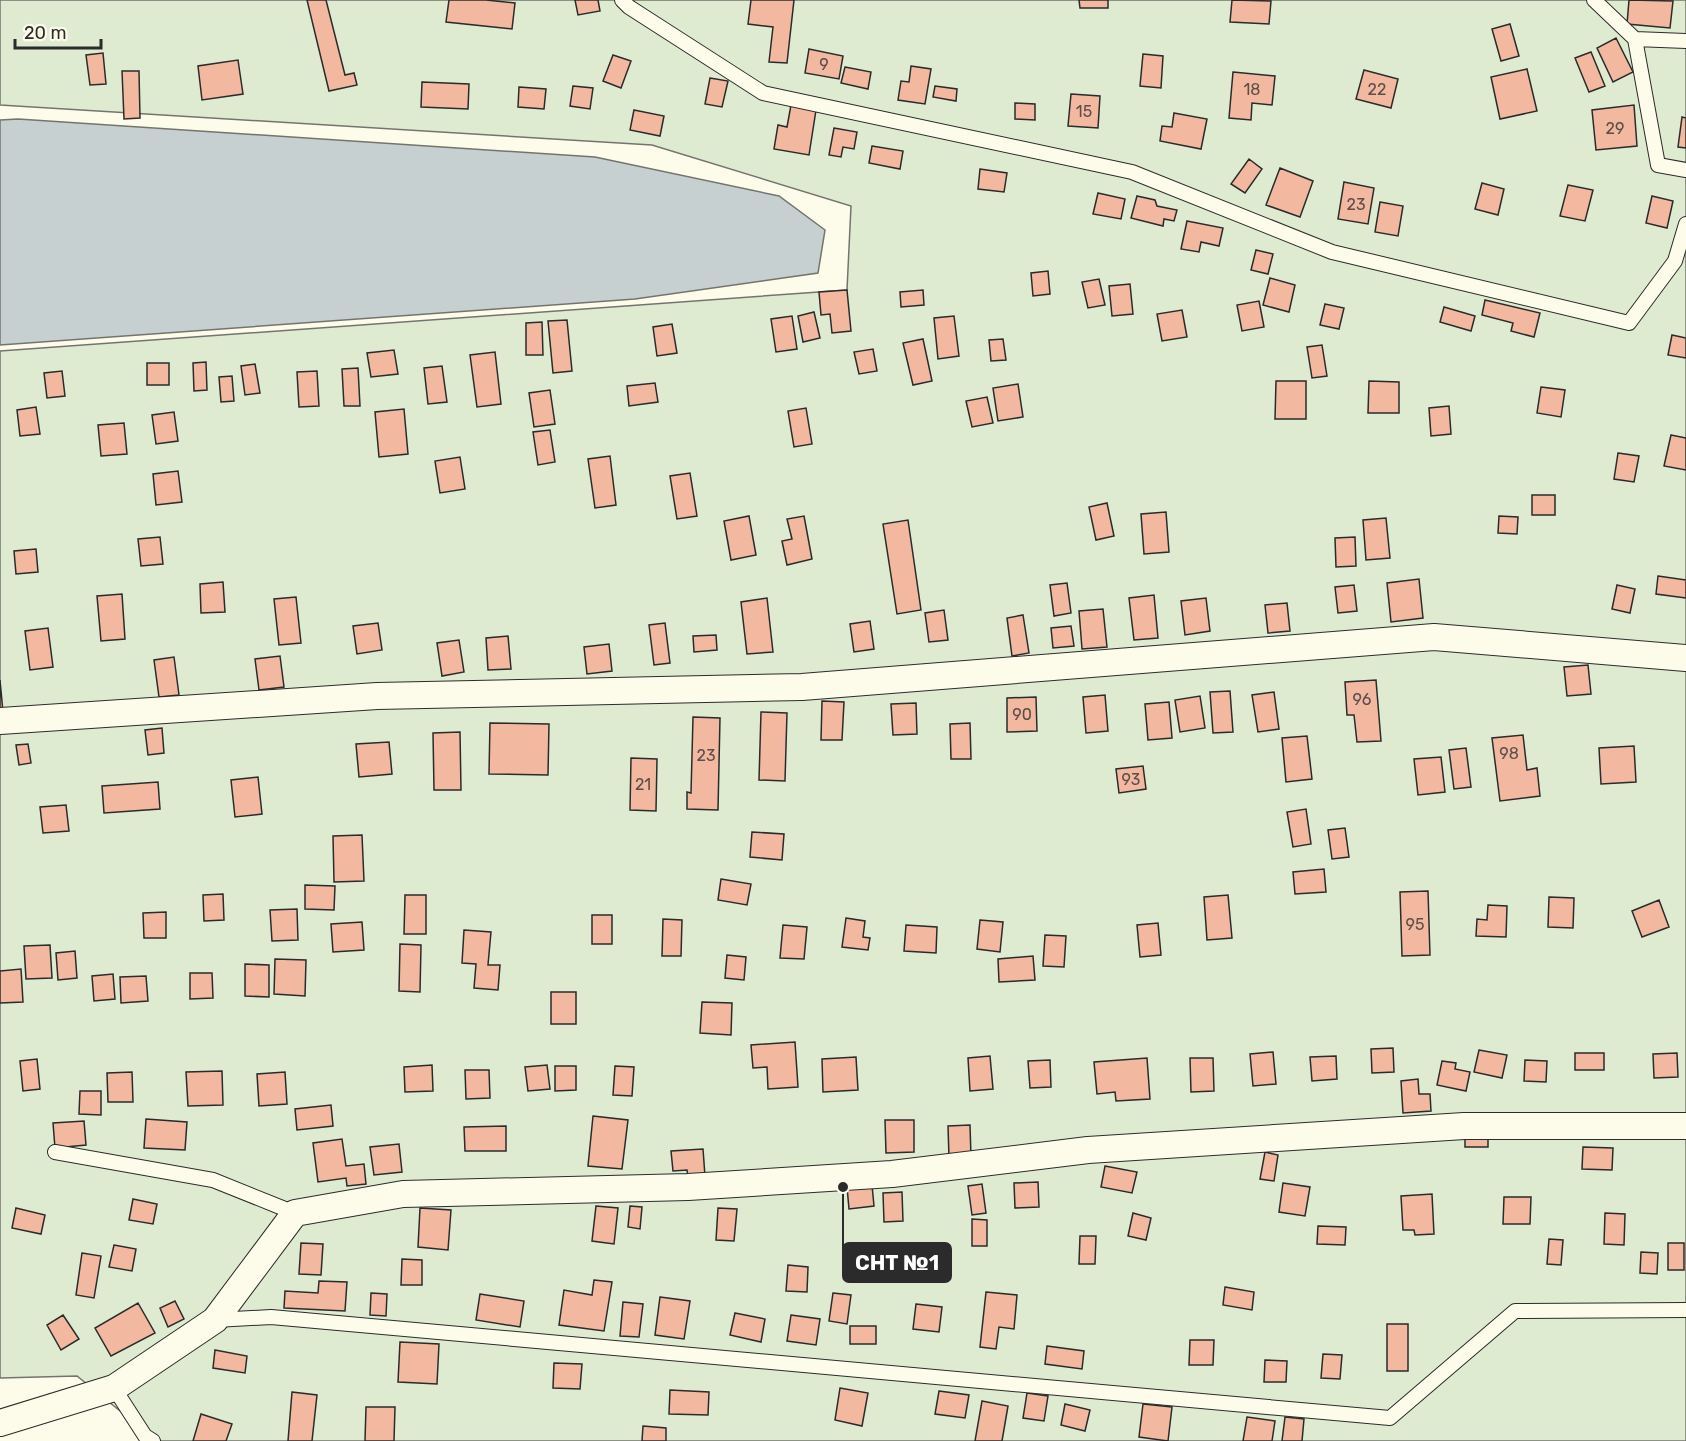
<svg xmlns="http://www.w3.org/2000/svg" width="1686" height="1441" font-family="Rubik,sans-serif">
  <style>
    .green { fill: #deebd1; stroke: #74746e; stroke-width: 1.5 }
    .water { fill: #c7d0d0; stroke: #74746e; stroke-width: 1.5 }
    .building { fill: #f2b8a0; stroke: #2b2b2b; stroke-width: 1.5 }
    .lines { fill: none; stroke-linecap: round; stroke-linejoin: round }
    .service-casing { stroke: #2b2b2b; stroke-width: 16 }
    .minor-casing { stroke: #2b2b2b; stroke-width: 28 }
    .service { stroke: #fdfbea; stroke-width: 14 }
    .minor { stroke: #fdfbea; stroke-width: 26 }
    .labels { text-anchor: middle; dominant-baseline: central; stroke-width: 4.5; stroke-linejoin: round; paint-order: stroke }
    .number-label { font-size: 16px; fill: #5d4e48 }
    .leader { fill: none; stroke: #2b2b2b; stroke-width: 2 }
    .callout-dot { fill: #2b2b2b; stroke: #fdfbea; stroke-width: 2 }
    .callout { fill: #2b2b2b; stroke: #2b2b2b; stroke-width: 2 }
    .callout-label { font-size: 21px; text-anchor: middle; font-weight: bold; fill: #fff }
  </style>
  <rect width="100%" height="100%" fill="#fdfbea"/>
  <path class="green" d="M0,0H1686V1441H157L77,1376L0,1378V351L847,290L851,206L652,145L0,105Z"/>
  <path class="water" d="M18,119L595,157L779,196L825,230L818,273L635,299L0,345V120Z"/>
  <path class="building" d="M307,0H326L345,75L354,73L357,85L329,91Z
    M449,0H486L515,3L512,29L446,22Z
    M575,0H598L600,11L578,15Z
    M751,0H794L787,63L769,62L773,27L748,24Z
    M1079,0H1108V8H1080Z
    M1232,0L1271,1L1269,24L1230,22Z
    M1629,0L1673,1L1670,28L1627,24Z
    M1510,24L1519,56L1501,61L1492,29Z
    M1616,38L1633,72L1613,82L1597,48Z
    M809,49L843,56L839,79L805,73Z
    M1591,52L1605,86L1589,92L1575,58Z
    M103,53L106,84L90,85L86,55Z
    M1143,54L1163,56L1161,88L1140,86Z
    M613,55L631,61L621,88L603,81Z
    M238,60L243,94L202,100L198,66Z
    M911,66L931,69L925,104L898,100L901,81L909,82Z
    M845,67L871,72L868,89L841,83Z
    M1527,69L1537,111L1500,119L1491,77Z
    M1364,70L1398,79L1391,108L1356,99Z
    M122,71H139L140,118L124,119Z
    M1233,72L1275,76L1272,105L1252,103L1251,120L1229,118Z
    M710,78L728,81L722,107L705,104Z
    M422,82L469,84L468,109L421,107Z
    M573,86L593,88L590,109L570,106Z
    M935,86L957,89L956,101L933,97Z
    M519,87L546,89L544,109L518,107Z
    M1071,94L1100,96L1098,128L1068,126Z
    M1015,103L1035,104V120L1015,119Z
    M791,105L816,110L809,155L774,149L778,125L787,127Z
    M1634,105L1637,146L1596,150L1592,110Z
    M634,110L664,116L660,136L630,130Z
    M1174,113L1207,119L1201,149L1160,141L1162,126L1172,127Z
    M1682,117L1686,118V148L1678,147Z
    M834,128L857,132L854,149L843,147L841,157L829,155Z
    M872,146L903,151L900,169L869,163Z
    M1249,159L1262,169L1245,193L1231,184Z
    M1280,168L1313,181L1300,217L1266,205Z
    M980,169L1007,173L1004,192L978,189Z
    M1344,182L1374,188L1368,224L1338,219Z
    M1482,183L1504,189L1498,215L1475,209Z
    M1568,185L1593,190L1585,221L1560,216Z
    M1098,193L1125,199L1121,219L1093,214Z
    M1137,196L1155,200L1157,206L1177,210L1174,221L1164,219L1163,226L1131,218Z
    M1652,196L1673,201L1667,228L1646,223Z
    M1380,202L1403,206L1398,236L1375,232Z
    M1187,221L1223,228L1219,246L1201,242L1199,252L1181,249Z
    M1256,250L1273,254L1268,274L1251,270Z
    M1048,271L1050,294L1033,296L1031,273Z
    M1270,278L1295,285L1289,312L1263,305Z
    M1099,279L1105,305L1088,308L1082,282Z
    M1130,284L1133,314L1112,316L1109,286Z
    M847,290L851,331L832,333L830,314L821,315L819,292Z
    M923,290L924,305L901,307L900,292Z
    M1485,300L1540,313L1534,337L1511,331L1513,323L1482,315Z
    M1259,301L1264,327L1242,331L1237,305Z
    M1325,304L1344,308L1339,329L1320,325Z
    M1444,307L1475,316L1471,331L1440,322Z
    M1182,310L1187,337L1162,341L1157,314Z
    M814,312L820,338L803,342L798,316Z
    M792,316L797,349L776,352L771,319Z
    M954,316L959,356L938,359L934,318Z
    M567,320L572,371L553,373L548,321Z
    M542,322L543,355H526V323Z
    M672,324L677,353L657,356L653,327Z
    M1672,335L1686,338V358L1668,355Z
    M923,339L932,381L913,385L903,343Z
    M1003,339L1006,360L991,361L989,340Z
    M1322,345L1327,376L1312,378L1307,347Z
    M873,349L877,371L859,374L854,352Z
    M394,350L398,374L371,377L367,353Z
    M495,352L501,404L477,407L470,355Z
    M206,362L207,390L194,391L193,363Z
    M147,363H169V385H147Z
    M255,364L260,393L245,395L241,366Z
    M442,366L447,402L428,404L424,368Z
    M358,368L360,406H344L342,369Z
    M62,371L65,396L47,398L44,373Z
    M317,371L319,406L299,407L297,372Z
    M232,376L234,401L221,402L219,377Z
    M1276,381H1306V419H1275Z
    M1369,381L1399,382V413H1368Z
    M655,383L658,402L629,406L627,386Z
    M1018,384L1023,417L998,421L993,388Z
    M1541,387L1565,390L1561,417L1537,413Z
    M550,390L555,424L534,427L529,393Z
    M987,397L993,423L972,427L966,401Z
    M1449,406L1451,434L1431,436L1429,408Z
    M36,407L40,434L20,436L17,410Z
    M806,408L812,444L794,447L788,411Z
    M404,409L408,454L379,457L375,412Z
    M174,412L178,441L156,444L152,415Z
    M124,423L127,454L101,456L98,425Z
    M550,430L555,462L538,465L533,432Z
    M1671,435L1686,438V470L1664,466Z
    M1618,453L1639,456L1634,482L1614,479Z
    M610,456L616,505L595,508L588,459Z
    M460,457L465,489L440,493L435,461Z
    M178,471L182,502L156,505L153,474Z
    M690,473L697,516L677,519L670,476Z
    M1532,495H1555V515H1532Z
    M1107,503L1114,536L1096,540L1089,507Z
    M1166,512L1169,552L1144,554L1141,514Z
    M749,516L756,555L731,560L724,521Z
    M804,516L812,559L787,565L782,541L792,539L787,519Z
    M1499,516L1518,517L1517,534L1498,533Z
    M1386,518L1390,558L1366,560L1363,520Z
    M908,520L921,610L897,614L883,524Z
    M160,537L163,564L141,566L138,539Z
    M1355,537L1356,566L1336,567L1335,538Z
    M36,549L38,572L16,574L14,551Z
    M1658,576L1686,580V598L1656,594Z
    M1419,579L1423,618L1391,622L1387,583Z
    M223,582L225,612L201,613L200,584Z
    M1067,583L1071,613L1054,616L1050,585Z
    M1354,585L1357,611L1338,613L1335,587Z
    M1617,585L1635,589L1630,613L1612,609Z
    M122,594L125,639L101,641L97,596Z
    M1154,595L1158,638L1134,640L1129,598Z
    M296,597L301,643L279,645L274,599Z
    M767,598L773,652L747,654L741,602Z
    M1206,598L1210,631L1185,635L1181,601Z
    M1287,603L1290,631L1268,633L1265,605Z
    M1103,609L1107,647L1082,649L1079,611Z
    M944,610L948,640L929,642L925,613Z
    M1023,615L1029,653L1012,656L1007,618Z
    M870,621L874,649L854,652L850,624Z
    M378,623L382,650L357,654L353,626Z
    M665,623L670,663L654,665L649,625Z
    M1071,626L1074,646L1053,648L1051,628Z
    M48,628L53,667L30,670L25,631Z
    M716,635L717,650L694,652L693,636Z
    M508,636L511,669L488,670L486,638Z
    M459,640L464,672L442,676L437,643Z
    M609,644L612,671L587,674L584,647Z
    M280,656L284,687L259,690L255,659Z
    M174,657L179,695L159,697L154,660Z
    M1588,665L1591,694L1567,696L1564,667Z
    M0,680L3,712H0Z
    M1376,680L1381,741L1357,742L1354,715H1347L1345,682Z
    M1230,691L1233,732L1213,733L1210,692Z
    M1274,692L1279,729L1258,732L1252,695Z
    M1105,695L1108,731L1086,733L1083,697Z
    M1200,696L1205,728L1180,732L1175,700Z
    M1036,697L1037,731L1007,732V698Z
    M822,701L844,702L842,740H821Z
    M1169,702L1172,738L1148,740L1145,704Z
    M916,703L917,734L893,735L891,704Z
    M761,712L787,713L785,781L759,780Z
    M693,717L720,718L718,810L687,809V792L691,793Z
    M490,723L549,724L548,775L489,774Z
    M970,723L971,759H951L950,724Z
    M162,728L164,753L148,755L145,730Z
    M460,732L461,790H434L433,733Z
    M1523,735L1527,770L1537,768L1540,796L1500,801L1492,738Z
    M1307,736L1312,779L1286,782L1282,738Z
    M389,742L392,774L359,777L356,744Z
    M28,744L31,763L19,765L16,745Z
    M1634,746L1636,782L1601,784L1599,748Z
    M1466,748L1471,787L1454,789L1449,750Z
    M1441,757L1445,792L1418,795L1414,759Z
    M631,758L657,759L656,811L630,810Z
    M1143,766L1146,789L1119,793L1116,769Z
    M258,777L262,814L235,817L231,780Z
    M158,782L160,809L104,813L102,786Z
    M66,805L69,831L43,833L40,807Z
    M1306,809L1311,844L1293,847L1287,812Z
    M1345,828L1349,857L1332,859L1328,830Z
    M752,832L784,834L782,860L750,857Z
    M362,835L364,881L334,882L333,836Z
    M1324,869L1326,892L1295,894L1293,872Z
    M721,879L751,884L747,905L718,900Z
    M305,885L335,886L334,910L305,909Z
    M1428,891L1430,955L1402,956L1400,892Z
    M223,894L224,920L204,921L203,895Z
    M405,895H426V934H404Z
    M1228,895L1232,938L1207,940L1204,897Z
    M1549,897L1574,898L1573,928L1548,927Z
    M1659,900L1669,927L1642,937L1632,911Z
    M1488,905L1507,906L1506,937L1476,936L1477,919L1487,920Z
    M297,909L298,940L272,941L270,910Z
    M166,912V938H144L143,913Z
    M592,915H612V944H592Z
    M846,918L865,921L863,937L870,938L868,950L842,947Z
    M663,919L682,920L681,956H662Z
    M980,920L1003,922L1000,952L977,949Z
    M362,922L364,950L333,952L331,924Z
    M1158,923L1161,955L1140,957L1137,925Z
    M783,925L807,927L804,959L780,958Z
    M906,925L937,927L936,953L904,951Z
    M464,930L491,932L488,965H500L498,990L474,988L476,964L462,963Z
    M1045,935L1066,936L1064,967L1043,966Z
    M400,944L421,945L420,992L399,991Z
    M50,945L52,978L26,979L24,946Z
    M75,951L77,978L58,980L56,953Z
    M727,955L746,957L744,980L725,978Z
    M1033,956L1035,980L999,982L998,959Z
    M275,959L306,960L305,996L274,994Z
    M245,964L269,965V997L245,996Z
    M21,969L23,1002L0,1003V971Z
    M190,973H212L213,998L190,999Z
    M113,974L115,999L94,1001L92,976Z
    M146,976L148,1001L121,1003L120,977Z
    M551,992H576V1024H551Z
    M702,1002L732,1003L731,1035L700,1033Z
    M795,1042L798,1087L768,1089L767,1067L753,1068L751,1045Z
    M1393,1048L1394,1072L1372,1073L1371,1049Z
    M1479,1050L1507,1055L1502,1078L1474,1072Z
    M1273,1052L1276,1084L1253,1086L1250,1054Z
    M1575,1053H1604V1070H1575Z
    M1677,1053L1678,1077L1654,1078L1653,1054Z
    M990,1056L993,1089L970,1091L968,1058Z
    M1336,1056L1337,1079L1312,1081L1310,1057Z
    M856,1057L858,1090L823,1092L822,1059Z
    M1147,1058L1150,1099L1116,1101L1115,1092L1097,1094L1094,1062Z
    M1190,1058H1213L1214,1091L1191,1092Z
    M37,1059L40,1089L23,1091L20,1061Z
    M1050,1060L1051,1087L1030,1088L1028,1061Z
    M1525,1060L1547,1061L1546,1082L1524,1081Z
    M1442,1061L1456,1063L1455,1069L1470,1072L1466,1091L1437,1085Z
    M432,1065L433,1091L405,1092L404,1067Z
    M547,1065L550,1089L528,1091L525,1067Z
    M555,1066H576V1090L555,1091Z
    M615,1066L634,1067L632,1096L613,1095Z
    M465,1070H489L490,1098L466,1099Z
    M222,1071L223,1105L188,1106L186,1072Z
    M132,1072L133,1102H108L107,1073Z
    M285,1072L287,1104L259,1106L257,1074Z
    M1418,1079L1419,1094H1430L1431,1111L1403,1113L1401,1081Z
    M80,1091H101V1115L79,1114Z
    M331,1105L333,1126L297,1130L295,1109Z
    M593,1116L628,1120L622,1169L588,1166Z
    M146,1119L187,1122L185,1150L144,1148Z
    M885,1120H914V1152L886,1153Z
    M84,1121L86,1145L55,1148L53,1123Z
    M970,1125L971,1157L949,1158L948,1126Z
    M506,1126V1151H465L464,1127Z
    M1465,1131H1488V1147H1465Z
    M342,1139L346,1166L364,1164L366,1184L347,1186L346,1178L318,1182L313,1143Z
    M399,1144L402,1172L374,1175L370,1147Z
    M1583,1147L1613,1148L1612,1170L1582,1169Z
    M703,1149L705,1176L688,1177L687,1170L673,1171L671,1151Z
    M1265,1152L1278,1155L1274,1181L1260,1179Z
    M1105,1166L1137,1172L1132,1193L1101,1187Z
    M1038,1182L1039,1207L1015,1208L1014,1183Z
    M1283,1183L1310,1187L1305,1216L1279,1212Z
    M982,1184L986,1213L972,1215L968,1186Z
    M872,1185L874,1206L849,1209L847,1187Z
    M902,1192L903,1221L884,1222L883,1193Z
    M1432,1194L1434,1234L1415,1235L1414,1230H1403L1401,1196Z
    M1504,1197H1531L1530,1224H1503Z
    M133,1199L157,1204L153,1224L129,1220Z
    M596,1206L618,1208L614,1244L592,1241Z
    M630,1206L642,1207L640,1229L628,1227Z
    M16,1208L45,1215L41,1234L12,1228Z
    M420,1208L451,1210L448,1250L418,1247Z
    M718,1208L737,1209L734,1241L716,1240Z
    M1133,1213L1151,1218L1146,1240L1128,1236Z
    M1605,1213L1625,1214L1624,1245L1604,1244Z
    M972,1219L987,1220V1246H972Z
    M1318,1226L1346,1227L1345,1245L1317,1244Z
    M1080,1236H1096L1095,1264H1079Z
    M1549,1239L1563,1240L1561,1265L1547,1264Z
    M301,1243L323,1244L321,1275L299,1274Z
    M1668,1243H1684V1270H1668Z
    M114,1245L136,1249L132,1271L109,1267Z
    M1641,1252L1658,1253L1657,1274L1640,1273Z
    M82,1253L101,1256L94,1298L76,1295Z
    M402,1259L422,1260V1285H401Z
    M788,1265L808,1267L807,1292L786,1291Z
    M594,1280L612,1282L604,1331L559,1325L564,1290L592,1295Z
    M319,1281L347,1282L345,1311L284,1308L285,1291L318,1293Z
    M1225,1287L1254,1292L1252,1310L1223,1305Z
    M986,1292L1017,1295L1014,1329L999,1327L996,1349L980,1347Z
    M371,1293L387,1294L386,1316L370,1315Z
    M833,1293L851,1295L847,1324L829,1321Z
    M480,1294L524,1301L520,1327L476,1320Z
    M660,1297L690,1301L684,1339L655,1335Z
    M175,1301L184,1319L168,1327L160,1308Z
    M623,1302L643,1304L639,1337L620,1336Z
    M138,1303L155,1333L111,1356L95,1328Z
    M916,1304L942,1307L939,1332L913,1329Z
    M735,1313L765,1319L761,1342L730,1335Z
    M63,1315L79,1339L61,1350L47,1325Z
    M791,1315L820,1319L816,1345L787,1341Z
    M1387,1324H1408V1371H1387Z
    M850,1326H876V1344H850Z
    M1190,1340H1214L1213,1365H1189Z
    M400,1342L439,1344L437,1384L398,1382Z
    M1047,1346L1084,1351L1082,1369L1045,1364Z
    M215,1350L247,1356L245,1373L213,1368Z
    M1323,1354L1342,1355L1340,1379L1321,1378Z
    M1265,1360L1287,1361L1286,1382H1264Z
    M554,1363L582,1364L580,1389L553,1388Z
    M840,1388L868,1393L862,1426L835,1420Z
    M670,1390L709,1392L708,1415L669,1414Z
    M939,1391L969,1395L965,1418L935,1414Z
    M292,1392L317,1395L312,1441H288Z
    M1027,1393L1048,1396L1044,1421L1023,1418Z
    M982,1401L1008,1406L1002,1441H975Z
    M1065,1404L1090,1410L1085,1431L1061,1425Z
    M1143,1404L1172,1407L1168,1441L1139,1437Z
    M366,1407H395L394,1441H365Z
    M201,1414L232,1424L226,1441H193Z
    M1247,1417L1275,1421L1272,1441H1243Z
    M1285,1417L1304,1419L1302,1441H1282Z
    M643,1426L666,1428V1441H642Z"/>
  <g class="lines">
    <g class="service-casing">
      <path id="service" d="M622,0L629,7L763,93L1132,172L1332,252L1629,323L1675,261L1686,224
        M1594,0L1635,39L1658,165L1686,170
        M1635,39L1686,41
        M55,1152L213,1180L295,1213
        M215,1320L271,1317L1390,1418L1515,1311L1686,1310
        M114,1388L145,1436L153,1441"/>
    </g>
    <g class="minor-casing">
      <path id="minor" d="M0,721L377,696L802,687L1434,637L1686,658
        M0,1423L114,1388L215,1320L295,1213L403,1194L688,1187L892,1174L1088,1150L1464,1126H1686"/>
    </g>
    <use href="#service" class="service"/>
    <use href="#minor" class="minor"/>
  </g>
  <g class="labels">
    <g class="number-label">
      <text x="824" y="64">9</text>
      <text x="1252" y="89">18</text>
      <text x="1377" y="89">22</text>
      <text x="1084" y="111">15</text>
      <text x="1615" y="128">29</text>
      <text x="1356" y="204">23</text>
      <text x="1362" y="699">96</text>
      <text x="1022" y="714">90</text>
      <text x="1509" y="753">98</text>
      <text x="706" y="755">23</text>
      <text x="1131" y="779">93</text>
      <text x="643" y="784">21</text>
      <text x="1415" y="924">95</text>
    </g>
  </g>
  <path class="leader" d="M843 1187L843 1263"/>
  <circle class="callout-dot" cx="843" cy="1187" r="6"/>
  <rect class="callout" x="843" y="1243" width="108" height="39" rx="6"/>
  <g class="callout-label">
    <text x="897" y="1270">СНТ №1</text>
  </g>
  <path d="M15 39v9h86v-9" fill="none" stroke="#2b2b2b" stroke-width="3"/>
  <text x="24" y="39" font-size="18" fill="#2b2b2b" stroke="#fdfbea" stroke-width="4.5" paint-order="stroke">20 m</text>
</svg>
